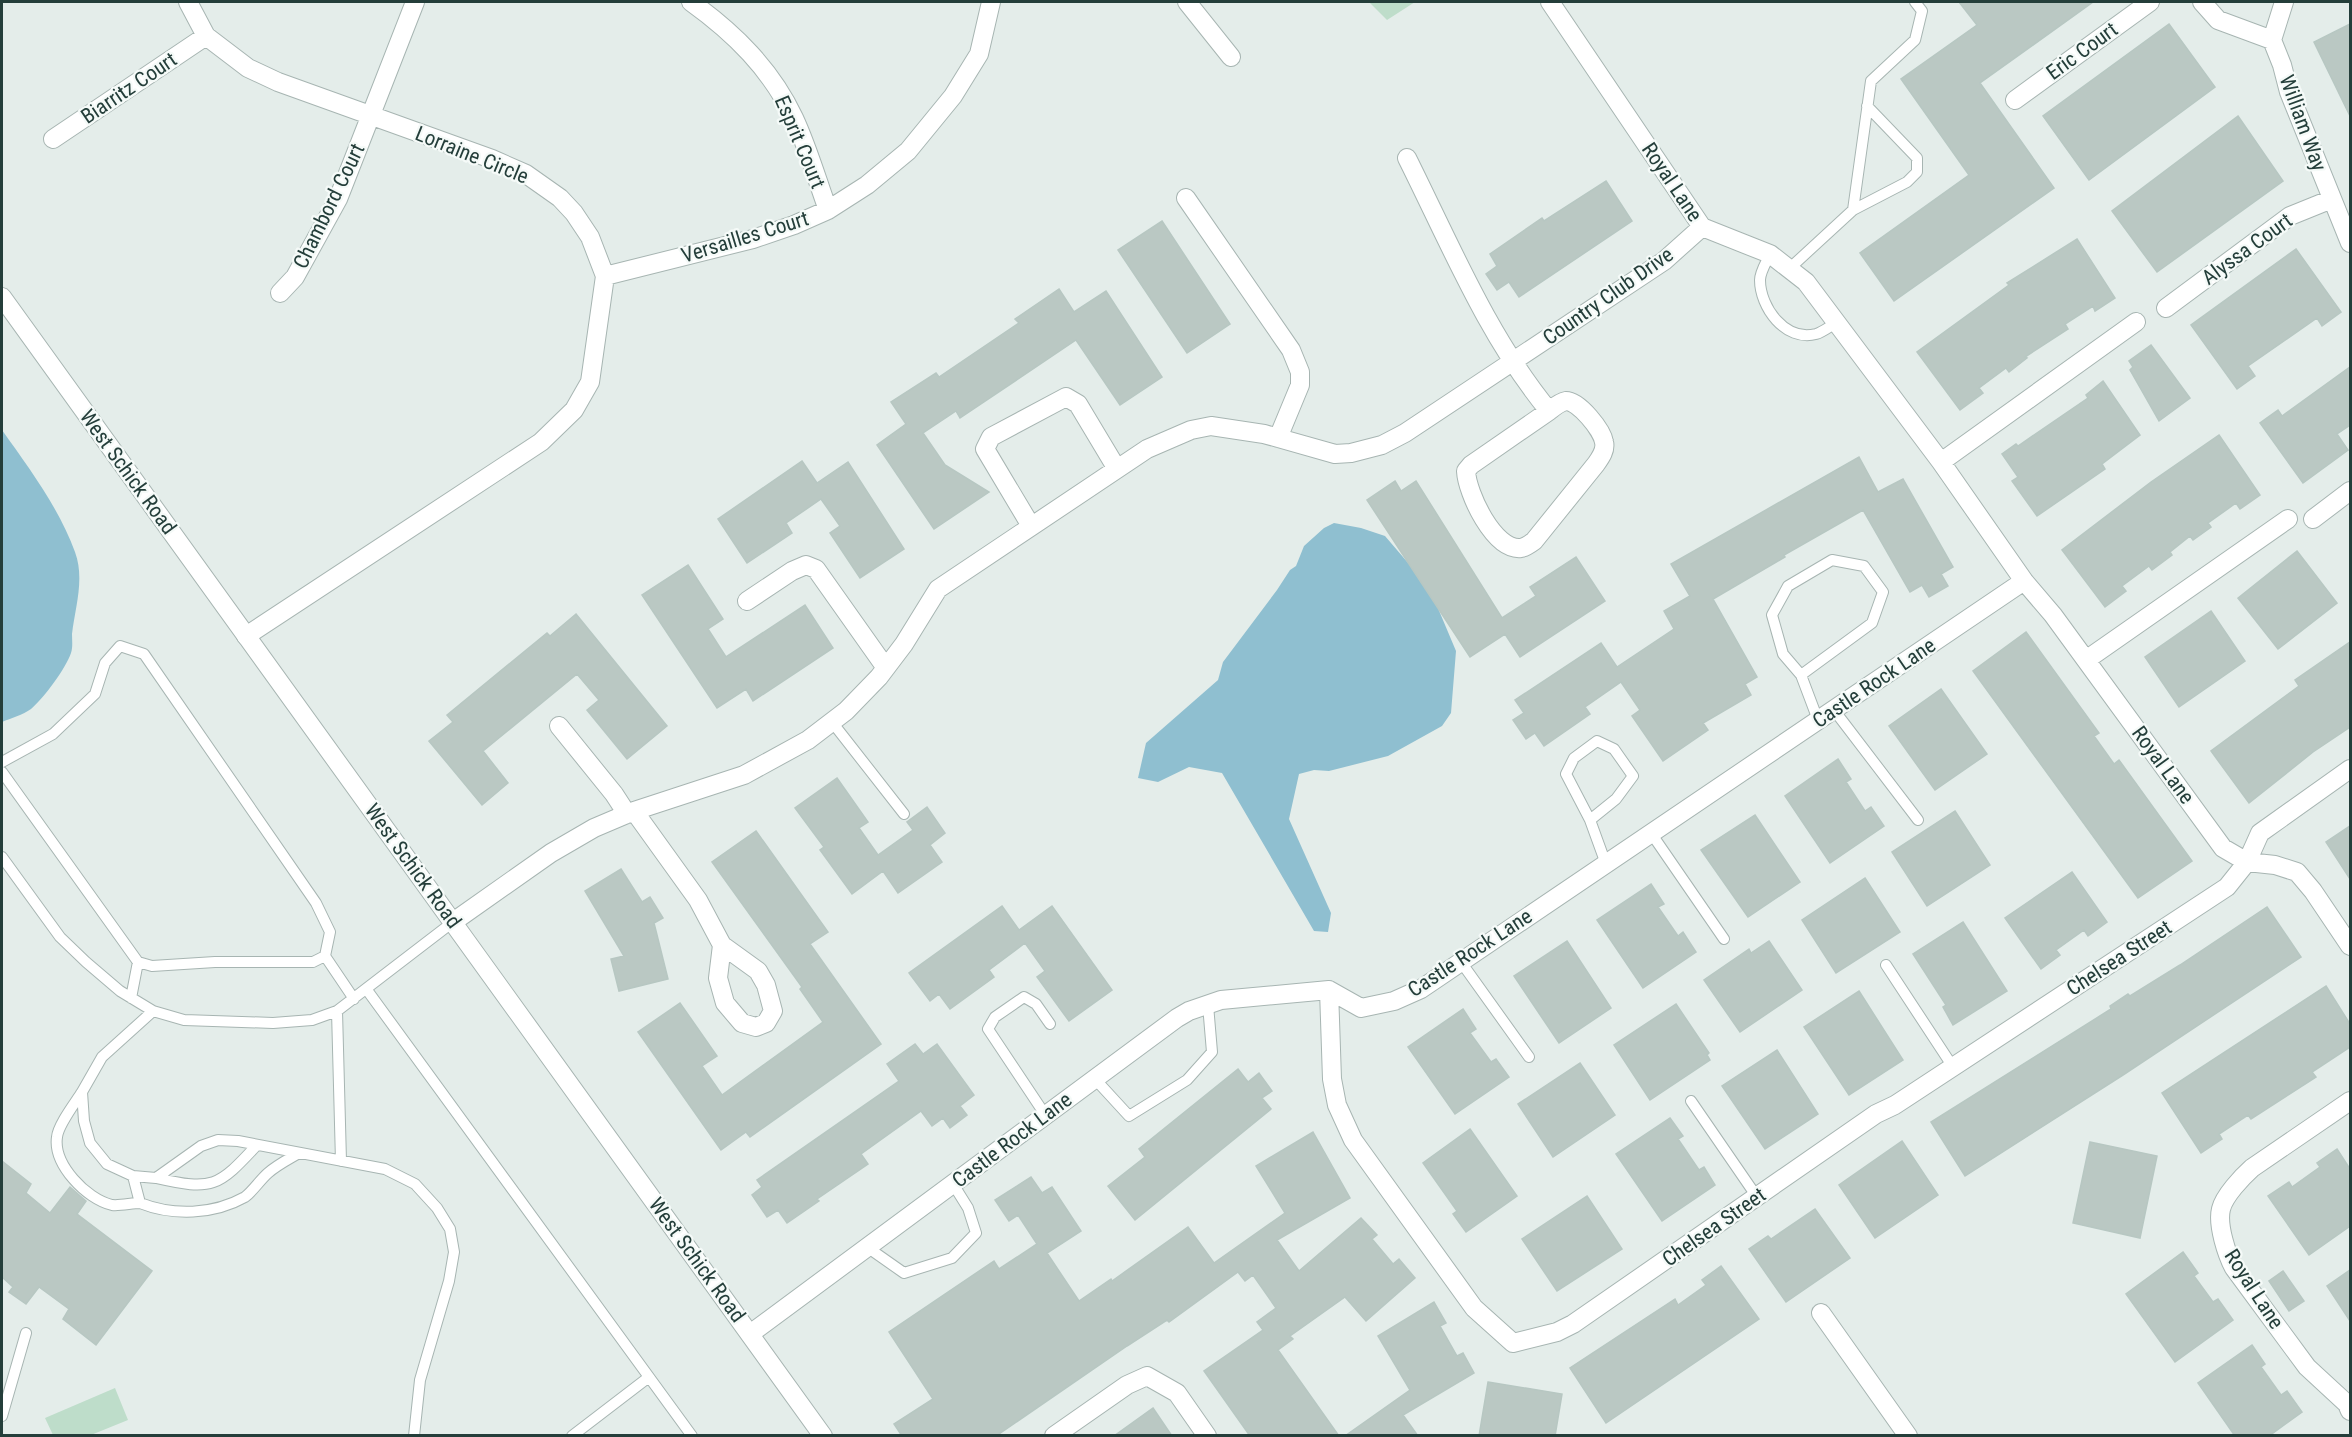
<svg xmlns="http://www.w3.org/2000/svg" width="2352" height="1437" font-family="'Roboto Condensed',sans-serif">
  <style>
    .green { fill: #beddca }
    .water { fill: #8fbfd0 }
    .building { fill: #bac8c3; stroke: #b7c7c2; stroke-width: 1.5 }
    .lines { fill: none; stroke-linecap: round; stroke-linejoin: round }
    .service-casing { stroke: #a7b5b2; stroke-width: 12 }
    .minor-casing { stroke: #a7b5b2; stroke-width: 20 }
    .tertiary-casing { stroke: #a7b5b2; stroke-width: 20 }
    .service { stroke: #fff; stroke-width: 10 }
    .minor { stroke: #fff; stroke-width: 18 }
    .tertiary { stroke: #fff; stroke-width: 18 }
    .labels { text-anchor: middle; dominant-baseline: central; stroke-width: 4.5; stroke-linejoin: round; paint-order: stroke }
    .street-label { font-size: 21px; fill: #243e3a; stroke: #f5faf8 }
  </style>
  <rect width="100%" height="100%" fill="#e4edea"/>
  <path class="green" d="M1369,2H1415L1387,20Z
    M115,1388L128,1420L91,1435H53L45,1418Z"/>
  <path class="water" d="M2,430C29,468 59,508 75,552C85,579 75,608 72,634C72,640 73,647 71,653C66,668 44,698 31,709C23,715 11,718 2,722Z
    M1334,523L1361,528L1385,536L1421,578L1432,594L1456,651L1451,713L1442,726L1388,756L1329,771L1314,770L1299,774L1289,819L1331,913L1328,932L1314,931L1222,773L1189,767L1158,782L1138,778L1146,743L1218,680L1223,662L1277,590L1290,570L1296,566L1304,546L1324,528Z"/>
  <path class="building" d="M1959,2H2093L1980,83L2054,188L1894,301L1860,253L1969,175L1901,79L1977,25Z
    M2169,24L2215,87L2089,180L2043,116Z
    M2350,24V116L2314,42Z
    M2238,116L2283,181L2157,272L2112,211Z
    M1606,181L1632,221L1519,297L1509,282L1497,290L1486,274L1497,266L1490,254L1542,218L1544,221Z
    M1162,221L1230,324L1187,353L1118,250Z
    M2077,239L2115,298L2095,311L2093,306L2065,324L2068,329L2025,357L2027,358L2009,372L2006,368L1979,388L1983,393L1960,410L1917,352L2009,285L2007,283Z
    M2296,249L2341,312L2322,326L2317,318L2248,366L2255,376L2237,389L2191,325Z
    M1059,289L1074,312L1106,291L1162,377L1120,405L1076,340L960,418L956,411L923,433L945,465L989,492L934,529L877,445L906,424L891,402L936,373L939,377L1019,323L1015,319Z
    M2151,345L2190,398L2159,421L2130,370L2133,367L2129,361Z
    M2350,367V425L2337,434L2348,450L2303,483L2260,423L2278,410L2282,416Z
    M2103,381L2140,435L2102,464L2105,469L2037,516L2012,481L2018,477L2002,454L2016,444L2018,446L2088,398L2086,395Z
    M2219,435L2260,495L2240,509L2236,503L2208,523L2211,527L2193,540L2190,536L2170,552L2172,555L2152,570L2149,566L2122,586L2126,591L2105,607L2062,550L2151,482Z
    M1859,457L1878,492L1903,479L1953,567L1941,574L1948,586L1929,597L1922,585L1910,592L1863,510L1784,555L1785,557L1713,599L1757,677L1745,684L1751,695L1703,723L1708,730L1663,761L1632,716L1640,710L1621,682L1585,707L1590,714L1544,746L1535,733L1526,739L1513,720L1524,713L1515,700L1601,643L1617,667L1674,629L1664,611L1690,596L1671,564Z
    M802,461L817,483L848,462L904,549L860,578L830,533L840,526L821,499L786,523L792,533L747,563L718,519Z
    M1395,481L1401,491L1416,481L1502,618L1536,596L1530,587L1576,557L1605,601L1520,657L1505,634L1470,657L1367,500Z
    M2297,551L2337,603L2278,649L2238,598Z
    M688,565L723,619L708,629L726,657L805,605L833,648L753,701L746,689L717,708L642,595Z
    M2211,611L2245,661L2179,707L2145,657Z
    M576,614L667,726L627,759L587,710L599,700L577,674L483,751L508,783L482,805L429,741L453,722L447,715L547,633L550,636Z
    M2026,632L2099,733L2094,736L2114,764L2119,760L2192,861L2138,898L1973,671Z
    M2350,642V727L2313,752L2249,803L2211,751L2299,686L2295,680Z
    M1941,689L1987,754L1935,790L1889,726Z
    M1838,759L1851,779L1846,782L1865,811L1871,807L1884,826L1830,863L1785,796Z
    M837,778L868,822L859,828L878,855L913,830L907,822L927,807L945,833L930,845L942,862L898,893L883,871L852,894L820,850L824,847L795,808Z
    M1955,811L1990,865L1927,906L1892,852Z
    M1755,815L1800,882L1748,917L1701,850Z
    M2350,826V879L2326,842Z
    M756,831L828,932L810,944L881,1044L750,1137L746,1132L721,1150L638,1032L680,1003L717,1056L702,1066L722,1095L823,1022L800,989L802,987L712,862Z
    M621,869L642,902L650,897L663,918L654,923L668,979L619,991L611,959L624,956L585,891Z
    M2072,872L2107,922L2088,936L2084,930L2056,950L2060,955L2041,969L2005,918Z
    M1865,878L1900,932L1836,973L1802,920Z
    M1651,884L1664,904L1658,907L1678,936L1683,932L1696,952L1643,988L1597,920Z
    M1002,906L1019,930L1052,906L1112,990L1069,1021L1037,977L1045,971L1025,943L989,970L994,977L950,1009L939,994L930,1001L909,973Z
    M2267,907L2301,957L2123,1075L1965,1176L1931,1122L2111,1009L2110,1006L2128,994L2130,996L2180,965Z
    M1963,922L2007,991L1953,1025L1943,1007L1946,1005L1913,954Z
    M1567,941L1611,1008L1559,1043L1514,976Z
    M1769,941L1802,990L1740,1032L1704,980L1749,949L1751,953Z
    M2326,986L2350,1024V1047L2312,1072L2316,1077L2251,1119L2248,1115L2219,1134L2222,1139L2201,1153L2162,1093Z
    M1859,991L1903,1060L1849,1095L1804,1027Z
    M1676,1004L1709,1053L1707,1055L1710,1060L1650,1100L1614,1045Z
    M1463,1009L1476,1029L1470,1033L1491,1062L1496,1059L1509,1077L1455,1114L1408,1047Z
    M915,1044L923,1054L937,1044L974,1095L960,1106L967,1115L950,1128L943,1118L932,1126L921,1111L861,1154L868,1164L817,1199L819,1201L787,1223L778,1210L767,1217L752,1195L762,1187L757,1180L899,1081L887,1064Z
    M1777,1050L1818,1114L1765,1149L1722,1086Z
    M1580,1063L1615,1115L1553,1157L1518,1104Z
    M1238,1069L1248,1082L1259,1073L1272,1091L1262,1098L1271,1109L1135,1220L1108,1186L1145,1157L1139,1149Z
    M1670,1118L1683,1136L1678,1139L1699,1170L1704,1167L1715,1185L1662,1221L1616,1154Z
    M1470,1129L1517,1196L1466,1232L1453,1214L1457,1211L1423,1163Z
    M1313,1132L1350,1198L1277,1240L1299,1271L1361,1218L1377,1235L1372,1239L1393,1264L1399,1259L1415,1278L1366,1321L1345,1297L1290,1336L1293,1339L1278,1350L1339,1436H1250L1204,1371L1263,1330L1257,1322L1276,1308L1253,1275L1245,1281L1238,1272L1169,1322L1167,1320L1127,1346L996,1436H902L894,1424L933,1399L889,1332L994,1261L999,1269L1037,1244L1018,1215L1009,1221L995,1200L1031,1177L1042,1193L1052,1187L1081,1231L1047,1253L1079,1301L1111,1279L1112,1281L1188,1227L1214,1263L1285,1213L1256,1166Z
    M1902,1141L1938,1195L1875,1238L1839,1185Z
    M2090,1142L2157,1156L2140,1238L2073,1223Z
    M2337,1149L2350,1169V1226L2309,1255L2268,1196L2289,1182L2292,1187L2320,1167L2317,1163Z
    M2,1161L31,1184L26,1193L50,1213L70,1187L86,1201L77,1214L152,1271L96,1345L63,1319L69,1309L39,1287L26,1304L9,1292L13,1287L2,1277Z
    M1587,1196L1622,1249L1557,1291L1522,1239Z
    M1815,1209L1850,1258L1786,1302L1749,1249L1768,1236L1771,1239Z
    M2183,1252L2198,1273L2194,1276L2213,1302L2218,1299L2233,1320L2175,1362L2126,1294Z
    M1721,1266L1759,1319L1606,1423L1570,1368L1675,1299L1678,1305L1706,1285L1702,1280Z
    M2350,1270V1321L2327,1286Z
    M2283,1271L2304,1301L2289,1311L2269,1281Z
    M1434,1302L1446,1323L1440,1326L1457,1356L1463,1353L1474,1373L1403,1415L1418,1436H1345L1410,1390L1378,1336Z
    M2252,1345L2265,1364L2261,1367L2281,1395L2287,1391L2302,1412L2269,1436H2235L2198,1383Z
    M1488,1382L1562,1394L1555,1436H1479Z
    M1153,1408L1172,1436H1114Z"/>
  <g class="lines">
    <g class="service-casing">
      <path id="service" d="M1853,210L1907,182L1917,172V158L1867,106
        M1770,254C1767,261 1760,272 1760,280C1760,307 1785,342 1816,334C1823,332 1830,326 1836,323
        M1790,268L1853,210L1871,81L1915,40L1922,11L1915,2
        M1801,675L1872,623L1883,592L1864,566L1832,560L1788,586L1772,615L1783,654L1801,675L1818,720
        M1834,710L1918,820
        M832,722L904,814
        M2,762L53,734L95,694L105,663L120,646L144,654L316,903L330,932L325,956L313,962H215L152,966L138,962L2,772
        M1590,820L1616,799L1633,776L1614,749L1597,741L1574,758L1566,774L1590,820L1606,864
        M1651,833L1724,939
        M2,857L60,937L86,962L120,991L153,1011L184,1020L273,1023L312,1020L337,1011L453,922
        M325,956L354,999
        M1461,962L1529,1057
        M1886,965L1953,1067
        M367,990L692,1436
        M131,998L138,962
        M153,1011L102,1057L82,1092L84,1121L90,1143L107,1164L133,1176L156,1178L201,1146L218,1140L238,1141L385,1169L415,1184L437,1208L450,1229L454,1252L449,1281L420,1380L414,1436
        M337,1011L341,1161
        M1095,1079L1129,1116L1187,1080L1212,1052L1208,1005
        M82,1092C75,1103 58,1125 57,1137C53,1164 86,1199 112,1205C120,1206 132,1203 140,1203
        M1691,1101L1757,1197
        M1046,1116L988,1029L995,1017L1024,997L1036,1004L1050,1024
        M133,1176L140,1203C173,1216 213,1215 245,1197C253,1191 260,1180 268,1173C277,1165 289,1159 299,1153
        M156,1178C213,1191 218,1187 257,1145
        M867,1247L904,1273L952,1258L976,1233L968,1208L953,1184
        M2,1416L26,1333
        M572,1436L649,1377"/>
    </g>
    <g class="minor-casing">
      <path id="minor" d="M188,2L206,36L248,68L278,82L492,159L526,174L560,198L574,213L590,237L605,276L590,382L574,410L541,442L246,636
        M691,2C734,33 771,69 794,118C808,148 817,180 828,210
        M1187,2L1231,57
        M1550,2L1702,227L1770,254L1806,282L1941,462L2024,581L2053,615L2223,848L2247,862L2275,865L2297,872L2313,891L2350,946
        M2202,2L2218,20L2272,40
        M2284,2L2272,40L2282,65L2289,92L2350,243
        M2015,100L2150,2
        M53,139L206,36
        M1407,158C1450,244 1488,337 1549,411L1471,465L1466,471C1467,493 1494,551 1521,548C1526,547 1530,544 1534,541L1596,464C1601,457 1606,450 1604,442C1602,430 1579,401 1566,401C1560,402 1554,407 1549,411
        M1186,198L1291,350L1300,372V385L1278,438
        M605,276L753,239L794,225L828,210L867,185L908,151L953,96L979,54L991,2
        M280,293L295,277L338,199L415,2
        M2166,308L2290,216L2332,199
        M1941,462L2136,322
        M2313,519L2350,491
        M1031,526L985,449L991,437L1066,397L1078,404L1117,469
        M747,601L792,571L806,565L816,569L886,668
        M2086,660L2288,519
        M559,726L614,794L627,814
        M634,811L698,900L722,945L758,971L766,985L773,1011L766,1023L756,1027L742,1023L725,1003L718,978L722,945
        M453,922L551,853L594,828L634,811L744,775L808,740L846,711L879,677L904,644L938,589L1147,449L1191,430L1211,426L1264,434L1335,454L1351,453L1382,445L1405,433L1664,261L1702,227
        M1329,990L1332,1079L1337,1105L1353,1140L1474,1308L1513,1343L1557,1332L1573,1324L1876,1114L1895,1105L2227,887L2247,862L2260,833L2350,769
        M2350,1101L2252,1168C2242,1177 2224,1196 2221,1209C2217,1225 2227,1255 2234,1268L2307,1367L2347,1404L2350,1411
        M1821,1313L1908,1436
        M750,1334L1177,1018L1189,1011L1221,1000L1329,990L1361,1008L1394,1001L1421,989L2024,581
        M1054,1436L1127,1385L1147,1376L1177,1393L1207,1436"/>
    </g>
    <g class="tertiary-casing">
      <path id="tertiary" d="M2,297L823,1436"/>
    </g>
    <use href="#service" class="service"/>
    <use href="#minor" class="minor"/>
    <use href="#tertiary" class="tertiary"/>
  </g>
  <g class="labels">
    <g class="street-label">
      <text transform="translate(2082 51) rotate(-36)">Eric Court</text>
      <text transform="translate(129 88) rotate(-34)">Biarritz Court</text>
      <text transform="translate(2303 123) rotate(70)">William Way</text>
      <text transform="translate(800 142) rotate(67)">Esprit Court</text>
      <text transform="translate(472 155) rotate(22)">Lorraine Circle</text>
      <text transform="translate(1672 182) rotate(56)">Royal Lane</text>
      <text transform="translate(329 206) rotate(-64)">Chambord Court</text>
      <text transform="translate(745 237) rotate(-17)">Versailles Court</text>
      <text transform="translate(2247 249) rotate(-36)">Alyssa Court</text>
      <text transform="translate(1608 296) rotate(-35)">Country Club Drive</text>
      <text transform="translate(128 472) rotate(54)">West Schick Road</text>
      <text transform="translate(1874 683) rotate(-34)">Castle Rock Lane</text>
      <text transform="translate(2163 765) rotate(54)">Royal Lane</text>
      <text transform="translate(413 866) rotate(54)">West Schick Road</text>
      <text transform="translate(1470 953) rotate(-33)">Castle Rock Lane</text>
      <text transform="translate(2119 958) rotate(-33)">Chelsea Street</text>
      <text transform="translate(1012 1140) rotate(-37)">Castle Rock Lane</text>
      <text transform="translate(1714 1227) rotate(-35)">Chelsea Street</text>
      <text transform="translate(697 1260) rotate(54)">West Schick Road</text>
      <text transform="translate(2254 1289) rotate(57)">Royal Lane</text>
    </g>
  </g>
  <rect width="2352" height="1437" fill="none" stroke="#243e3a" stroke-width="6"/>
</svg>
